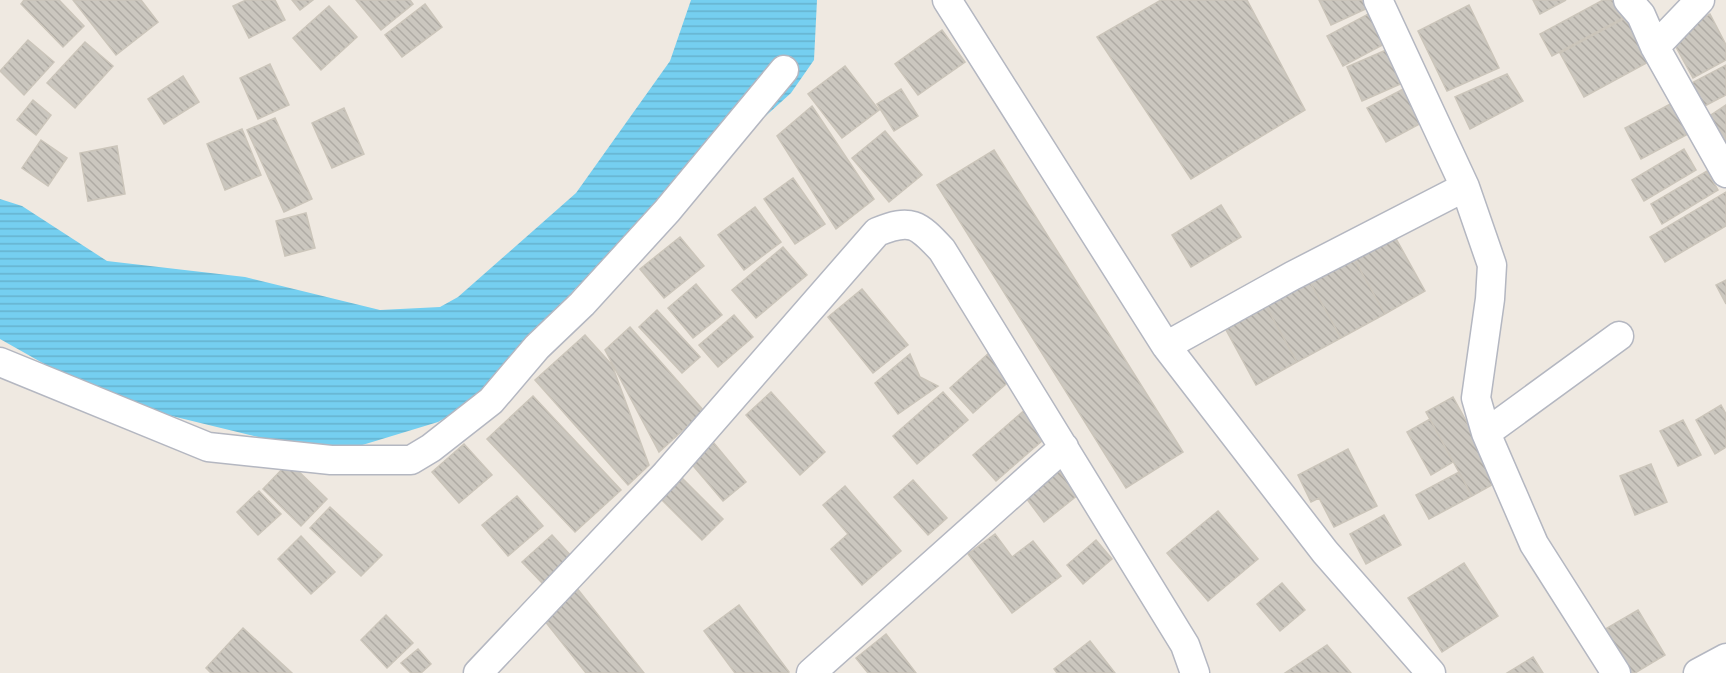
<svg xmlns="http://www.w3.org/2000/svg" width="1726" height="673" font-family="Rubik,sans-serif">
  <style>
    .water { fill: url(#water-rules) }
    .building { fill: url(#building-back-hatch); stroke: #cbc5ba; stroke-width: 1.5 }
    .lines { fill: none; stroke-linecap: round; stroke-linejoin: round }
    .minor-casing { stroke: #b4b7c1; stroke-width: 31 }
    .minor { stroke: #fff; stroke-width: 28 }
  </style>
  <defs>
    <pattern id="water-rules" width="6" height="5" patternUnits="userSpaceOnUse" patternTransform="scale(1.5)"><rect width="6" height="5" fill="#75cff0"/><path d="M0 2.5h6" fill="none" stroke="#66b2ce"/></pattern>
    <pattern id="building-back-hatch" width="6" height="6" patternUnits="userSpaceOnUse" patternTransform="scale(1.5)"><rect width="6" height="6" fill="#cbc7bf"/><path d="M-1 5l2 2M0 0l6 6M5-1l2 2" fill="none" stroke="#afaba4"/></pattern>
  </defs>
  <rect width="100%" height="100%" fill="#efe9e1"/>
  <path class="water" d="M691,0H817L814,60L791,93L575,289L476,401L438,422L359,446H295L110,401L0,339V199L22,206L107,261L245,277L380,310L440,307L458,297L576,193L670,61Z"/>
  <path class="building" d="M24,0H59L84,26L63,47L21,4Z
    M73,0H141L158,22L116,55Z
    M246,0H275L285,20L249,38L233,6Z
    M292,0H313L300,10Z
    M356,0H410L413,4L381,30Z
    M1161,0H1247L1305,110L1191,179L1097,37Z
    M1319,0H1372L1374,5L1331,25Z
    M1533,0H1566L1540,14Z
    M1603,0H1613L1623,18L1552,56L1540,34Z
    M425,4L442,27L402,57L385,35Z
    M1469,5L1499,68L1447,91L1418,31Z
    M329,6L357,37L321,70L293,38Z
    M1374,11L1390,41L1343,66L1327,36Z
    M1710,14L1726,45V60L1693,78L1670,36Z
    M1629,16L1652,60L1584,97L1560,53Z
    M942,30L965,62L918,95L895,64Z
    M28,40L54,62L24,95L0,71Z
    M85,42L113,66L75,108L47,83Z
    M1393,47L1407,81L1362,101L1347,67Z
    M270,64L289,105L258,119L240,78Z
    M1726,65V95L1697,110L1684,87Z
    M845,66L879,110L842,138L808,94Z
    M1507,74L1523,101L1470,129L1455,97Z
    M183,76L199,102L164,124L148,99Z
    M1407,87L1427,120L1386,142L1367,108Z
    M901,89L918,116L894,131L877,104Z
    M33,100L51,115L36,135L17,120Z
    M1674,102L1690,133L1641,159L1625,128Z
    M1726,105V150L1705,119Z
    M812,106L874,199L836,229L777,136Z
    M344,108L364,154L332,168L312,123Z
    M275,118L312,199L284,212L247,130Z
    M242,129L261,175L225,190L207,144Z
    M885,131L922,175L889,202L852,158Z
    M41,140L67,158L48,186L22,168Z
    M117,146L125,194L88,201L80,153Z
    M1684,149L1696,170L1644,201L1632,180Z
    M994,150L1183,452L1126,488L937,185Z
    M1707,171L1718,190L1662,224L1651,204Z
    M793,178L825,224L795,244L764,199Z
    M1726,192V226L1665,262L1650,237Z
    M1221,205L1241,237L1191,267L1172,235Z
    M755,207L781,242L744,270L718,235Z
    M306,213L315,248L285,256L276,221Z
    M1394,235L1425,291L1385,314L1353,257Z
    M680,237L704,266L664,298L640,269Z
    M783,247L807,275L756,318L732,290Z
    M1353,257L1385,314L1341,338L1310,282Z
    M1726,280V304L1716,285Z
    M1310,282L1341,338L1297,362L1266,306Z
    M696,284L722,315L693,338L668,308Z
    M862,289L908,345L873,373L828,317Z
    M1266,306L1297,362L1256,385L1225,328Z
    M657,310L700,357L682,373L639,327Z
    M734,315L753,337L718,367L699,345Z
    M630,327L704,411L659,452L605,350Z
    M585,335L612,365L649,465L628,485L535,380Z
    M990,352L1013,378L973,413L950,388Z
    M910,354L920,377L938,386L898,414L875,383Z
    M771,392L825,452L800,475L746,415Z
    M943,392L968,420L917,464L893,436Z
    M533,396L621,490L575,532L487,439Z
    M1453,397L1499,481L1472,496L1426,412Z
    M1721,405L1726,414V447L1715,454L1696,420Z
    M1027,408L1050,434L996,481L973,455Z
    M1430,419L1453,462L1431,475L1407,432Z
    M1683,420L1701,455L1678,466L1660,431Z
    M713,442L746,482L723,501L690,462Z
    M464,444L492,475L459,503L432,472Z
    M1348,449L1377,506L1334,527L1319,498L1311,502L1298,475Z
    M289,462L327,499L301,526L263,489Z
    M1651,464L1667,502L1635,515L1620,476Z
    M1056,467L1078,495L1044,522L1023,494Z
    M1459,472L1472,496L1429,519L1416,495Z
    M679,475L723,519L702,540L658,496Z
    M913,480L947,518L928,535L894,497Z
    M845,486L901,551L862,585L831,549L848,534L823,505Z
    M259,491L281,514L258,535L237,512Z
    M517,496L543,526L508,556L482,525Z
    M330,507L382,555L361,576L310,528Z
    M1218,511L1258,559L1208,601L1167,553Z
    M1384,515L1401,545L1366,564L1350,534Z
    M995,534L1012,557L1033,541L1061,576L1012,613L968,554Z
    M552,535L573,558L544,585L522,562Z
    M301,536L335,572L311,594L278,559Z
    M1096,540L1112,559L1083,584L1067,565Z
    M1464,563L1498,616L1442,652L1408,598Z
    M1282,583L1305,610L1280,631L1257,604Z
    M576,587L644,673H586L540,615Z
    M739,605L789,672L787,673H735L704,631Z
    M1638,610L1665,655L1635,673H1626L1602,631Z
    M386,615L413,643L387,668L361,640Z
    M243,628L292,673H211L206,668Z
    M886,634L916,673H868L856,658Z
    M1090,641L1115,673H1057L1054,669Z
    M1327,645L1351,673H1285Z
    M418,649L431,664L421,673H411L401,663Z
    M1533,657L1543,673H1507Z"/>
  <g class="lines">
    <g class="minor-casing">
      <path id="minor" d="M947,0L1166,346L1325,552L1431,673
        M1378,0L1465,187L1492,265L1490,299L1476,398L1486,433L1534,544L1616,673
        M1628,0L1641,15L1655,47L1726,173
        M1655,47L1700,0
        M1166,346L1292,276L1465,187
        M0,362L208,447L331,460H411L431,448L491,401L537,347L582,304L667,211L784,70
        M1486,433L1619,336
        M478,673L666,474L877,232C911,218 918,224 942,250L1185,645L1195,673
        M811,673L1064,447
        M1698,673L1726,658"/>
    </g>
    <use href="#minor" class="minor"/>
  </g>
</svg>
